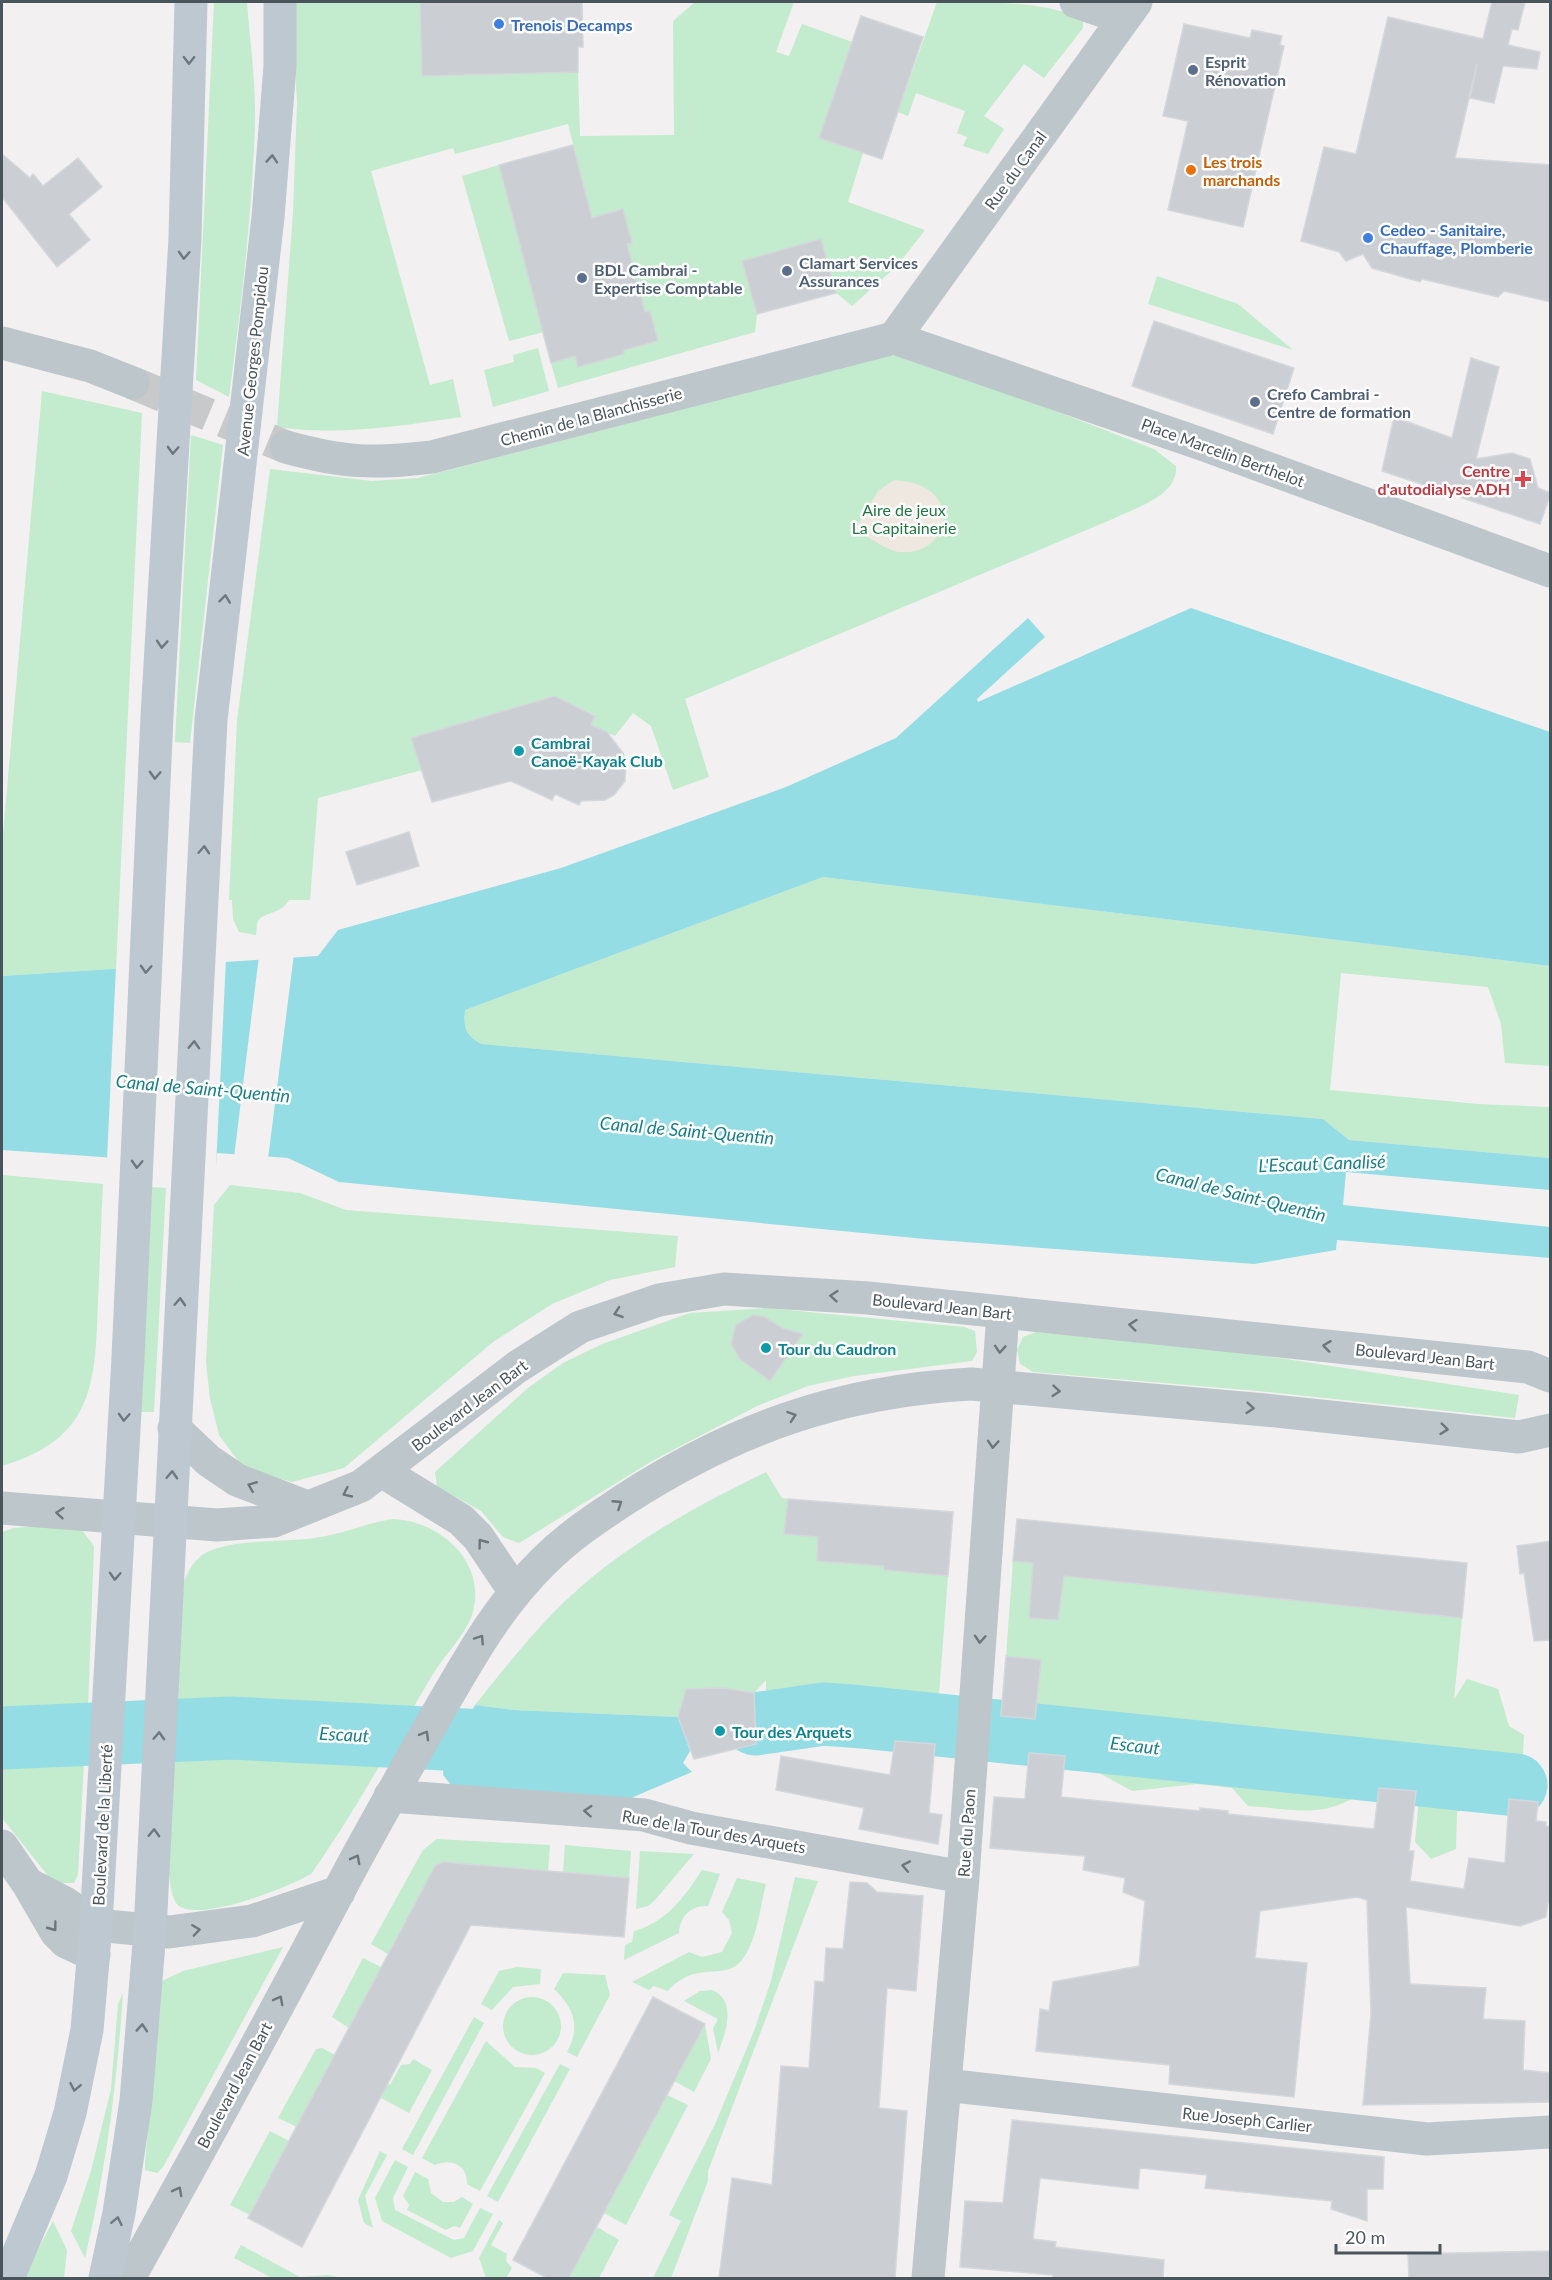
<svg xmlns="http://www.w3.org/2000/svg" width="1552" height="2280" font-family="Lato,sans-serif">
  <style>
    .green { fill: #c3ebcd; fill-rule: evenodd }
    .sand { fill: #efe8e0 }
    .water { fill: #94dde4 }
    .pier { fill: #f2f0f0 }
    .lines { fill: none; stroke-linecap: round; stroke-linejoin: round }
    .river { stroke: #94dde4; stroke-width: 63 }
    .building { fill: #cbced2; stroke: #d4d7db; stroke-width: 1.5 }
    .minor-tunnel { stroke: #c8c9cb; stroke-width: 33; stroke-dasharray: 33 16; stroke-linecap: butt }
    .minor { stroke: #bdc6cb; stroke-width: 33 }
    .secondary { stroke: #bec8d0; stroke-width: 33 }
    .oneway { stroke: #6d787e }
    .oneway2 { stroke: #6c777d }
    .shop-dot { fill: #3f7fe0; stroke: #fff; stroke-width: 2 }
    .service-dot { fill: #5c6f8a; stroke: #fff; stroke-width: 2 }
    .food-dot { fill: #e8710a; stroke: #fff; stroke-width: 2 }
    .health-dot { fill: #e0444e; stroke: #fff; stroke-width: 2 }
    .culture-dot { fill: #0f9aa8; stroke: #fff; stroke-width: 2 }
    .labels { text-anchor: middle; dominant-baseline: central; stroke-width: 5; stroke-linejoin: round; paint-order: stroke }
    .shop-label { font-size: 16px; font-weight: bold; fill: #366cbe; stroke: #fff; text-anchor: start }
    .service-label { font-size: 16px; font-weight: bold; fill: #4e5e75; stroke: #fff; text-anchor: start }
    .food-label { font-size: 16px; font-weight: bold; fill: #c56008; stroke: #fff; text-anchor: start }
    .street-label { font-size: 16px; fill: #4a555b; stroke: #fff }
    .health-label { font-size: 16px; font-weight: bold; fill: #be3a42; stroke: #fff; text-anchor: end }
    .park-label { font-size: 16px; fill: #217641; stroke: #fff }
    .culture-label { font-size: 16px; font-weight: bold; fill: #0d838f; stroke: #fff; text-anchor: start }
    .water-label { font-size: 18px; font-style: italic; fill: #1a8088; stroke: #fff }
  </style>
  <rect width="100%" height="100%" fill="#f2f0f0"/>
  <path class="green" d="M214,2H247C250,42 256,84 255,124C252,216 241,307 229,397L196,380Z
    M292,2H420L422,76L578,72L580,136L674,135L673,21L695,2H794L776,52L789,56L802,24L852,42L819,138L863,153L848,202L925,230L897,266L852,306L836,293L821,240L742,261L757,314L755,332L558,388L551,363L575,356L578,366L624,354V350L658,341L650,311L645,312L627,244L632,243L623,210L592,218L568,124L455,154L453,148L371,171L430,385L453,379L461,417C400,426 338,436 277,427L293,213L297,103Z
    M937,2C977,2 1052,0 1083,21V28L1044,78L1024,64L984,116L1004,129L988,154L963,146L967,137L957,133L965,111L916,93L908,116L898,112Z
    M499,165L544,332L509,341L462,176Z
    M1157,276L1238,304L1293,350L1148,304Z
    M538,348L549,391L493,407L484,370L514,362L513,355Z
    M890,355L909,357L934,364L1154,449L1176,466C1178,496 1137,507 1115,518L685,699L709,777L673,790L651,726L633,713L615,736L591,725L595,715L555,696L412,738L422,770L318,798L310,900H289C282,914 261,913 258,921C256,925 257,930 256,935L239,932L233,919L232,900H229L237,721L270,469L372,481L418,478Z
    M42,391L142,413L116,969L2,976V846Z
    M191,435L223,445L190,743L175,742Z
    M823,877L1550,966V1066L1505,1063L1501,1024L1488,987L1341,973L1330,1090L1478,1104L1550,1107V1158L1349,1140L1323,1119L482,1044C466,1037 463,1027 465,1010Z
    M2,1175L103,1184C101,1223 100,1261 98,1300C95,1383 95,1438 2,1466Z
    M230,1185L300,1193L346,1210L678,1236L675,1267L610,1280L552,1304L493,1342L344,1468L292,1482L244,1469L219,1435L210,1399L206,1362L214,1205Z
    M152,1187L166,1188L154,1412H139Z
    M767,1308L964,1327L975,1331L977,1352L972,1361L854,1376L808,1386L757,1406L652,1461L519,1543L503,1537L481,1511L437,1487L435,1472L528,1388L563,1363L602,1344L690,1313Z
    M1036,1332L1253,1354L1519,1395L1515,1418L1258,1391L1033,1372L1020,1364L1017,1350L1023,1337Z
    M766,1472L782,1498L788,1499L784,1534L818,1537L817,1560L884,1562V1570L948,1576L938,1708L766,1692V1680L754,1693L723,1688L686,1689L678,1717L513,1710L475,1705C500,1674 525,1642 552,1614C611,1553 691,1508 766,1472Z
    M393,1519C442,1521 490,1565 471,1618C463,1637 444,1656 433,1674C393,1741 356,1810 312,1873C291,1887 200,1922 179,1906C170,1899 170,1877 168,1866L183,1584C188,1571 194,1559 207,1552C240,1537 290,1544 326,1536C349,1532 370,1522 393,1519Z
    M37,1526L82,1530L94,1546L88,1707L2,1711V1532L14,1528Z
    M1013,1561L1084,1568L1083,1578L1462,1618L1454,1699L1467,1679L1498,1689L1509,1726L1524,1735L1522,1770L1494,1797L1457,1812L1456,1849L1431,1859L1415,1842L1420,1787L1375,1782C1330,1821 1303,1810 1248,1806L1232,1788L1197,1784L1132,1791L1099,1773L1082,1756L1041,1732L1042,1720L1035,1719L1041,1660L1006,1656ZM1354,1749L1430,1755V1756L1428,1761L1365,1754Z
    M84,1761L78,1875L74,1883H59L49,1877L2,1818V1765Z
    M437,1839L550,1845L548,1871L443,1862L435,1866L388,1954L371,1944L423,1850Z
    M565,1845L631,1851L629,1878L563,1872Z
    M640,1851L694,1854L654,1901L648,1906L636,1909Z
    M702,1870L720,1874L708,1906C691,1905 680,1916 679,1933L624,1960L625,1945L632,1942L634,1931C667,1922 684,1897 702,1870Z
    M795,1877L818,1881L708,2171V2181L671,2278H653L681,2221L669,2215L716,2122L754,2031L771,1981Z
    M737,1878L766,1884C760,1907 757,1941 742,1960C725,1982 696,1959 668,1991L654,1986L649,1990L632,1982L689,1952L702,1957L722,1952L732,1933L729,1920L722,1912Z
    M283,1947L163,2167L157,2173L145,2170V2163L162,1981L183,1971Z
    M363,1958L381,1967L349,2028L332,2017Z
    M517,1967L541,1969L540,1984L513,1987L492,2010L481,2004L499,1971Z
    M563,1973L605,1975L610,1995L577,2057L567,2052C581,2027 574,2008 554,1989Z
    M712,1990C738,2001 725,2034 718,2053L713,2028L718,2019L684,2001L700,1991Z
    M123,1993C117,2083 106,2170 85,2258L71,2231L91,2171L111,2089L118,2004Z
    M503 2026a29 29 0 1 1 58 0a29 29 0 1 1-58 0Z
    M474,2017L484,2023L413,2155L402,2149Z
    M705,2024L711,2059L694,2092L674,2081Z
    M486,2041L515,2067L536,2068L545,2073L480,2191L467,2184C468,2165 451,2158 435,2165L422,2158Z
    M322,2048L335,2055L297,2127L278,2118L316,2049Z
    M340,2058L390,2085L401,2065L410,2064L413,2059L432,2070L409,2113L333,2072Z
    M560,2064L570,2069L498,2202L487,2196Z
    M667,2095L688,2105L626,2225L604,2213Z
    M270,2131L289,2141L250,2215L230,2205Z
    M380,2151L387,2155L365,2196L373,2228L364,2223L358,2200Z
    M395,2160L408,2167L393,2198L395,2210L454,2240L464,2238L480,2208L493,2214L473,2251L451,2258L382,2221L375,2198Z
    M415,2172L428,2179L431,2193L443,2202H454L462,2197L473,2204L460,2228L454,2226L446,2230L407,2210L409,2205L403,2196Z
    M499,2220L503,2223L491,2245L507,2254L506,2261L512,2268L506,2278H486L479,2258Z
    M53,2221L67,2250L64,2278H23Z
    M597,2227L619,2240L599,2278H569Z
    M241,2245L300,2277L328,2275L343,2278H272L234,2258Z"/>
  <path class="sand" d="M894,480C968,484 950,557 900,552C885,551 871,536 854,531L878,491Z"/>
  <path class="water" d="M1191,608L1550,732V966L823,877L465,1010C463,1027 466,1037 482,1044L1323,1119L1349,1140L1550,1158V1190L1346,1172L1343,1205L1550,1227V1258L1337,1240L1336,1250L1254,1264L925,1239L339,1182L288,1158L217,1153L216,1165L2,1150V976L318,956L338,930L561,868L786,787L896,738L1028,618L1045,637L977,699L978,702Z
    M475,1705L513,1710L678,1717L690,1751L683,1763L692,1772L631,1798L451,1785L443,1775L444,1762Z
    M220,1706H254V1755H219Z
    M283,1707L408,1715L383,1758L282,1755Z
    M75,1708L73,1761L2,1765V1711Z"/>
  <path class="pier" d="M294,954L268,1159L234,1157L259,956Z
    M226,959L216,1168L107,1160L116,966Z
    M220,1703V1706L219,1758L216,1755L217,1706Z
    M254,1703L257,1706V1755L254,1758Z
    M283,1704L282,1758L279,1755L280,1706Z"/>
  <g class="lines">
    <path class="river" d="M755,1724L824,1714L862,1717L1516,1785
      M2,1738L231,1728L542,1744"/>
  </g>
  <path class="building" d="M420,2H582L583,47H578V72L422,76Z
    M1492,2H1525L1518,30L1512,29L1508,45L1540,52L1537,69L1503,66L1494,103L1470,98L1477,64L1455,158L1551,165V302L1504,291L1498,297L1422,279L1420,282L1372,268L1363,254L1346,261L1339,252L1301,241L1324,147L1356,154L1388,17L1483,39Z
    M861,16L923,37L882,159L819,138Z
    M1184,24L1250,38L1252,30L1282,36L1280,45L1284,46L1243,227L1168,210L1188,121L1163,116Z
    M573,145L592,218L623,209L632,243L627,244L645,312L650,311L658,341L624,350V354L578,367L575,356L551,363L499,165Z
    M2,154L30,178L33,174L43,186L78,158L102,187L69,214L90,240L57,267L2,197Z
    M821,239L836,293L757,314L742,261Z
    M1154,321L1294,368L1273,434L1132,386Z
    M1471,358L1499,367L1476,459L1512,453L1530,459L1538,488L1551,493L1540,524L1382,471L1394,417L1452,438Z
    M555,696L595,716L591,725L607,732L623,753L626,763L625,781L614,795L605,800L581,801L579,805L555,794L552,800L511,781L432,802L411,738Z
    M409,832L419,866L357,885L346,852Z
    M753,1315L765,1317L782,1328L803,1334L770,1381L740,1359L731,1344L736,1325Z
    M788,1499L953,1512L948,1576L884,1570V1566L817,1561L818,1537L784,1534Z
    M1017,1519L1467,1563L1462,1618L1064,1576L1058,1620L1029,1618L1033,1563L1013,1561Z
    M1551,1541V1640L1534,1641L1524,1573L1520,1574L1517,1546Z
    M1006,1656L1041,1660L1035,1719L1001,1716Z
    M723,1688L754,1693L756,1744L694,1759L678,1717L686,1689Z
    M895,1741L935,1744L929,1813L942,1815L938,1844L859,1829L864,1808L776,1790L781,1756L890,1775Z
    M1029,1753L1065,1756L1061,1797L1200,1811V1808L1228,1811V1814L1374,1829L1379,1788L1416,1791L1409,1851H1414L1410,1881L1464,1889L1469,1858L1505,1863L1509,1799L1538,1802L1536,1821L1546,1822V1826L1551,1827V1903H1548L1546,1917L1520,1926L1406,1907L1410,1984L1486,1988L1483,2019L1525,2021L1523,2070L1551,2073V2102L1363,2105L1371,2014L1367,1900L1357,1897L1260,1911L1255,1958L1307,1963L1294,2097L1169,2084L1170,2065L1036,2051L1040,2009L1049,2011L1053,1982L1139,1966L1145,1901L1123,1892L1125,1878L1083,1870L1085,1856L990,1848L994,1797L1025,1799Z
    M443,1862L629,1878L624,1937L471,1925L302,2247L248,2218L435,1866Z
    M850,1882L867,1883L877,1892L923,1896L916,1991L887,1988L879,2108L907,2111L895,2278H719L732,2178L772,2185L781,2066L809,2068L815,1981L824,1982L826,1948L843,1949Z
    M653,1997L705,2024L569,2278H547L513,2260Z
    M1012,2120L1384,2157L1383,2189H1367V2221L1331,2209L1332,2201L1205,2188L1207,2175L1140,2168L1138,2189L1040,2178L1033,2239L1056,2242L1055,2247L1164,2260L1163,2278H1053V2275L960,2267L965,2201L1003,2203Z
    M1551,2251V2278H1409L1408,2254Z"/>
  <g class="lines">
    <path class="minor-tunnel" d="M133,383L286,447"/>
    <path class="minor" d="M1076,2L1123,18
      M894,338L1207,446L1550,571
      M894,338L1136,2
      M2,343L90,366L133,383
      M286,447C344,463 373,464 432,457L894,338
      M174,1428L209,1461L237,1480L307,1507
      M383,1472L461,1520L478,1537L515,1592
      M2,1508L217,1525L274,1521L361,1486L517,1367L580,1327L659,1300L724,1289L868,1298L1528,1367L1550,1376
      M390,1796L644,1815L691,1828L963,1877
      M2,1846L28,1884L56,1932L66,1942L94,1955
      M28,1884L65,1903L96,1925L169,1932L252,1921L339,1892
      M945,2085L1427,2139L1550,2132
      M129,2278C204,2143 278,2007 350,1870C378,1818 407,1767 436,1716C469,1659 497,1607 544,1561C569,1536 598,1517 627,1498C736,1428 841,1391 971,1384L1265,1410L1519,1437L1550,1430
      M928,2278L963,1877L1003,1313"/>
    <path class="secondary" d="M8,2278L51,2176L70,2113L87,2030L96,1925L128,1358L157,716L185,238L191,2
      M105,2278L119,2213L136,2101L150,1931L211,720L268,217L280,66V2"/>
  </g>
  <defs><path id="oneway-chevron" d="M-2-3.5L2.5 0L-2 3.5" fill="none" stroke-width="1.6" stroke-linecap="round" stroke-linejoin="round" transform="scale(1.5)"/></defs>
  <g class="oneway">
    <use href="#oneway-chevron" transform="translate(189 60) rotate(91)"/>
    <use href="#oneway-chevron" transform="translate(272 159) rotate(-86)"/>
    <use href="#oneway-chevron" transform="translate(184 255) rotate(93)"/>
    <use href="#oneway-chevron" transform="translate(173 450) rotate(93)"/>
    <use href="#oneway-chevron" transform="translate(225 599) rotate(-83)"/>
    <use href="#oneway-chevron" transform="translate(162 644) rotate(94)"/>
    <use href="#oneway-chevron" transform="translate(155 775) rotate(93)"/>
    <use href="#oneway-chevron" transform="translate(204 850) rotate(-87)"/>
    <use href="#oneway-chevron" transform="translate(146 969) rotate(93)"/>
    <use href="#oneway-chevron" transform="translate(194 1045) rotate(-87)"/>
    <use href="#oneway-chevron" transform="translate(137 1164) rotate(93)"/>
    <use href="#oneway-chevron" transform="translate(180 1302) rotate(-87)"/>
    <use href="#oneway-chevron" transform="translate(124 1417) rotate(93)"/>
    <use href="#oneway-chevron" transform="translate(172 1475) rotate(-87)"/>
    <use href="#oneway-chevron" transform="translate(115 1576) rotate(93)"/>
    <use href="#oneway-chevron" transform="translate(159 1736) rotate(-87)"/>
    <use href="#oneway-chevron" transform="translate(154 1833) rotate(-88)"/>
    <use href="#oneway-chevron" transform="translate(142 2028) rotate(-86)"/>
    <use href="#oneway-chevron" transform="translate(75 2087) rotate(101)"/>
    <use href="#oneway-chevron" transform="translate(117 2221) rotate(-78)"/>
  </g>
  <g class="oneway2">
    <use href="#oneway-chevron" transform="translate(834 1296) rotate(-175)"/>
    <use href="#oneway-chevron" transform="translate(618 1313) rotate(161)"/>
    <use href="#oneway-chevron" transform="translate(1133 1325) rotate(-174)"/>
    <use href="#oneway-chevron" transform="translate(1327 1346) rotate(-173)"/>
    <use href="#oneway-chevron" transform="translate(1000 1349) rotate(94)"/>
    <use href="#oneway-chevron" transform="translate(1056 1391) rotate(5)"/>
    <use href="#oneway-chevron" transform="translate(1250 1408) rotate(5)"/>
    <use href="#oneway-chevron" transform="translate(792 1416) rotate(-19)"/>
    <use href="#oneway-chevron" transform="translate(1444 1429) rotate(6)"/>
    <use href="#oneway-chevron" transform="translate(993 1444) rotate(94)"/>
    <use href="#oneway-chevron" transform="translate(252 1486) rotate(-158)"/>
    <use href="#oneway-chevron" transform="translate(347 1493) rotate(155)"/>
    <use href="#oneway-chevron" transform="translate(618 1504) rotate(-33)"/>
    <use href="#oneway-chevron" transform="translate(60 1513) rotate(-175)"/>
    <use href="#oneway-chevron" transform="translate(482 1543) rotate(-127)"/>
    <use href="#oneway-chevron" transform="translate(480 1639) rotate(-56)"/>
    <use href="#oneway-chevron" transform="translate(980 1639) rotate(94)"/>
    <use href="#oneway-chevron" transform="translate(425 1735) rotate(-60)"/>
    <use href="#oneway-chevron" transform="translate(588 1811) rotate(-176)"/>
    <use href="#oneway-chevron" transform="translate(356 1859) rotate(-62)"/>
    <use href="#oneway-chevron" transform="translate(906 1866) rotate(-169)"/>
    <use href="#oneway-chevron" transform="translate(53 1927) rotate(53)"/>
    <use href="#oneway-chevron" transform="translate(196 1930) rotate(-8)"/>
    <use href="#oneway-chevron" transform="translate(279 2000) rotate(-62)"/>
    <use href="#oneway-chevron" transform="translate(178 2191) rotate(-62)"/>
  </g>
  <g class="shop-dot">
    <circle cx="499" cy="24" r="6"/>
    <circle cx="1368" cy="238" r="6"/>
  </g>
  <g class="service-dot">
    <circle cx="1193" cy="70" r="6"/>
    <circle cx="787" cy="271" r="6"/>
    <circle cx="582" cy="278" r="6"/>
    <circle cx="1255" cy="402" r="6"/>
  </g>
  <circle class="food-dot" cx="1191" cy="170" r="6"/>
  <path class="health-dot" d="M1520 470h6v6h6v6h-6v6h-6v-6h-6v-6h6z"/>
  <g class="culture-dot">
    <circle cx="519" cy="751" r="6"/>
    <circle cx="766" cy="1348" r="6"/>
    <circle cx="720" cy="1731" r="6"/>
  </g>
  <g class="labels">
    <g class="shop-label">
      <text x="511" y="24">Trenois Decamps</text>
      <text x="1380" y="229">Cedeo - Sanitaire,<tspan x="1380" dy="18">Chauffage, Plomberie</tspan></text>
    </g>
    <g class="service-label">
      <text x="1205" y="61">Esprit<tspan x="1205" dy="18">Rénovation</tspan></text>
      <text x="799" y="262">Clamart Services<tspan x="799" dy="18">Assurances</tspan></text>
      <text x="594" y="269">BDL Cambrai -<tspan x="594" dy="18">Expertise Comptable</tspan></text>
      <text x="1267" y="393">Crefo Cambrai -<tspan x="1267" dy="18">Centre de formation</tspan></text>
    </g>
    <g class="food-label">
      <text x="1203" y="161">Les trois<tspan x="1203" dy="18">marchands</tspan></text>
    </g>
    <g class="street-label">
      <text transform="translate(1015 170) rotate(-54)">Rue du Canal</text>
      <text transform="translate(252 361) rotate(-84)">Avenue Georges Pompidou</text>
      <text transform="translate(591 416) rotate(-15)">Chemin de la Blanchisserie</text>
      <text transform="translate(1223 452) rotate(20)">Place Marcelin Berthelot</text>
      <text transform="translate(942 1306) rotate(6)">Boulevard Jean Bart</text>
      <text transform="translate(1425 1356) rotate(6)">Boulevard Jean Bart</text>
      <text transform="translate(469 1405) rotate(-37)">Boulevard Jean Bart</text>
      <text transform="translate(102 1825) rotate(-87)">Boulevard de la Liberté</text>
      <text transform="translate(714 1831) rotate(10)">Rue de la Tour des Arquets</text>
      <text transform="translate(966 1833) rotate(-86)">Rue du Paon</text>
      <text transform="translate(234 2085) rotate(-62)">Boulevard Jean Bart</text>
      <text transform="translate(1247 2119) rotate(6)">Rue Joseph Carlier</text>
    </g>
    <g class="health-label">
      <text x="1510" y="470">Centre<tspan x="1510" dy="18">d'autodialyse ADH</tspan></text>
    </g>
    <g class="park-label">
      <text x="904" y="509">Aire de jeux<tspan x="904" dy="18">La Capitainerie</tspan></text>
    </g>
    <g class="culture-label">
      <text x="531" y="742">Cambrai<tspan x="531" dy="18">Canoë-Kayak Club</tspan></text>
      <text x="778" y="1348">Tour du Caudron</text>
      <text x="732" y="1731">Tour des Arquets</text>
    </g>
    <g class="water-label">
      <text transform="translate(203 1088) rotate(5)">Canal de Saint-Quentin</text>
      <text transform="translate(687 1130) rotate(5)">Canal de Saint-Quentin</text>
      <text transform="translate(1322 1163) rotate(-2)">L'Escaut Canalisé</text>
      <text transform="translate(1241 1194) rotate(14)">Canal de Saint-Quentin</text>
      <text transform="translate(344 1734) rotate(3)">Escaut</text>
      <text transform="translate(1135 1745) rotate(6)">Escaut</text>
    </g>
  </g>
  <rect width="1552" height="2280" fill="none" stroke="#4a555b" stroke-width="6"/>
  <path d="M1336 2244v9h104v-9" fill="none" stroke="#4a555b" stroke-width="3"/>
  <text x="1345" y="2244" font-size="18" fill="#4a555b" stroke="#ffffff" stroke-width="4.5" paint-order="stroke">20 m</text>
</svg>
